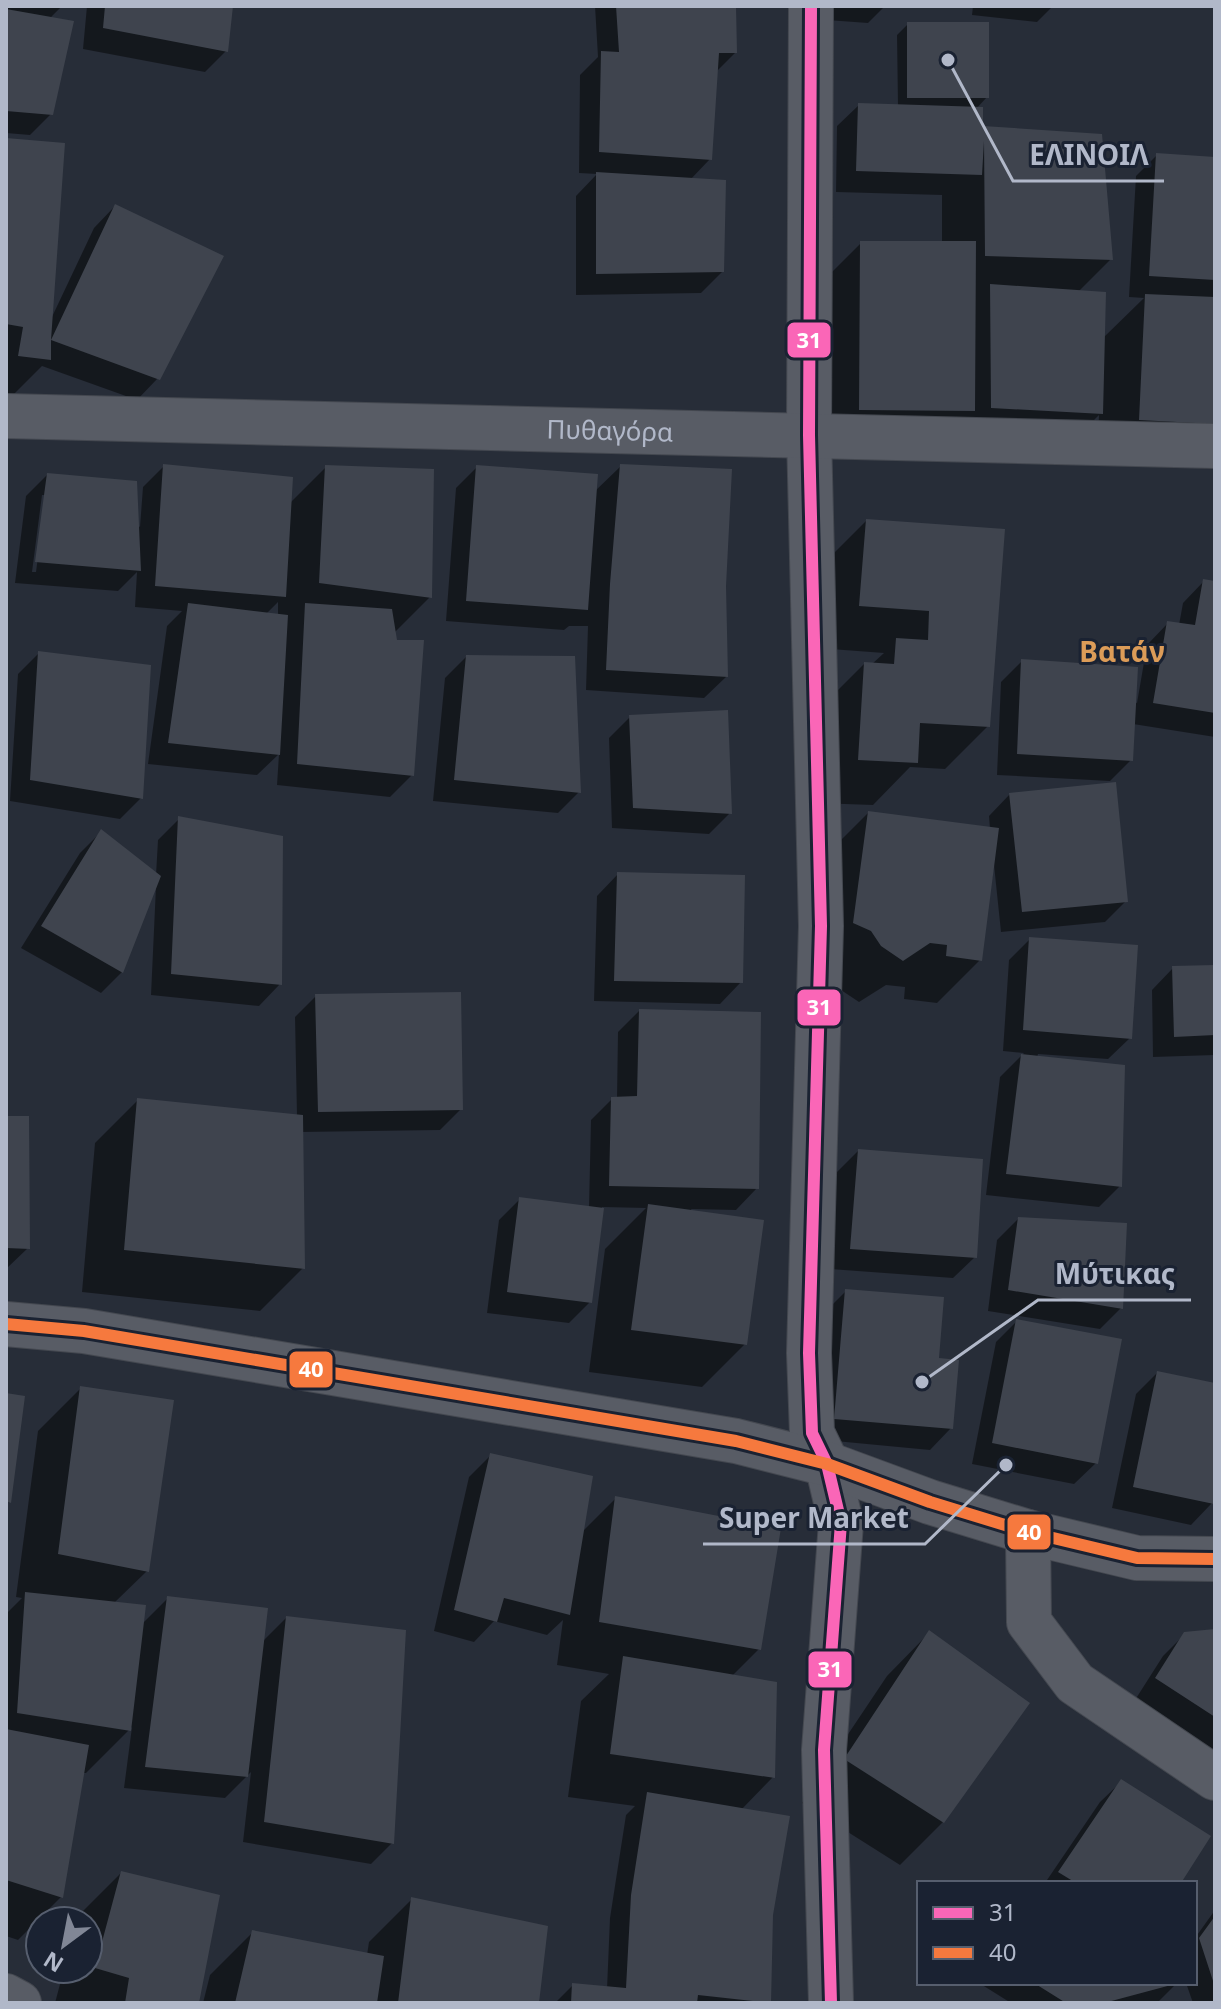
<svg xmlns="http://www.w3.org/2000/svg" width="1221" height="2009" viewBox="0 0 1221 2009" font-family="'Noto Sans',sans-serif">
  <style>
    .shadow { fill: #0007; fill-rule: evenodd }
    .building { fill: #3f444e }
    .lines { fill: none; stroke-linecap: round; stroke-linejoin: round }
    .minor-casing { stroke: #444850; stroke-width: 46 }
    .minor { stroke: #585c65; stroke-width: 44 }
    .bus-1-casing { stroke: #1a2232; stroke-width: 18 }
    .bus-2-casing { stroke: #1a2232; stroke-width: 18 }
    .bus-1 { stroke: #fa66b7; stroke-width: 12 }
    .bus-2 { stroke: #f6793e; stroke-width: 12 }
    .labels { text-anchor: middle; stroke-width: 6; stroke-linejoin: round; paint-order: stroke }
    .street-label { font-size: 26px; fill: #b1b8c9; stroke: #1a2232 }
    .neighbourhood-label { font-size: 28px; font-weight: bold; fill: #dc9c58; stroke: #1a2232 }
    .leader { fill: none; stroke: #b1b8c9; stroke-width: 3 }
    .callout-dot { fill: #b1b8c9; stroke: #1a2232; stroke-width: 3 }
    .callout-label { font-size: 28px; text-anchor: middle; font-weight: bold; fill: #b1b8c9; stroke: #1a2232; stroke-width: 6; stroke-linejoin: round; paint-order: stroke }
    .line-badge { stroke: #1a2232; stroke-width: 3 }
    .badge-label { font-size: 22px; text-anchor: middle; font-weight: bold; fill: #fff }
  </style>
  <rect width="100%" height="100%" fill="#272d38"/>
  <path class="shadow" d="M6,6H62L49,19L51,114L30,135L6,133Z
    M87,6H231L226,51L205,72L83,49Z
    M595,6H734L735,53L716,72L710,159L690,180L722,272L701,293L576,295V196L597,174L579,173L580,75L598,57Z
    M800,6H885L868,23L799,18Z
    M973,6H1053L1037,22L972,15Z
    M908,24L987,97L976,109L981,131L1111,259L1078,292L1103,338L1144,298L1129,297L1136,176L1157,155L1215,159V469L1097,462L1099,415L1058,456L817,452L818,286L861,243H942V195L836,192L837,126L859,105L898,106L897,35Z
    M6,140L51,319L94,228L115,206L158,378L137,400L42,366L6,402Z
    M164,466L289,504L326,467L430,597L394,633L412,775L390,797L277,785L279,754L257,775L148,764L167,626L182,611L135,607L137,572L118,591L15,583L26,496L47,475L140,527L143,487ZM42,495H46L36,572H32ZM278,602V616L266,614Z
    M621,466L724,586L726,677L704,698L586,690L588,626H569L564,630L446,621L456,488L477,467L594,492Z
    M866,521L1002,531L988,726L945,769L910,767L873,805L816,803L821,707L864,664H872L884,653L817,648L823,564Z
    M1204,581L1215,583V737L1133,724L1131,760L1110,781L997,775L1001,682L1022,661L1137,703L1147,645L1168,623L1179,625L1183,603Z
    M39,653L141,798L120,819L10,801L18,674Z
    M466,657L579,792L558,813L433,801L445,678Z
    M630,717L730,813L709,834L612,828L609,738Z
    M1010,794L1126,901L1105,922L1001,932L994,865L980,960L937,1003L904,999L905,987L886,985L859,1002L838,988L825,856L868,813L990,829L989,816Z
    M179,819L280,984L259,1006L151,995L156,886L122,972L101,993L21,948L80,853L101,832L156,875L158,840Z
    M618,874L741,982L720,1004L594,1001L597,896Z
    M1030,939L1130,1038L1108,1059L1038,1054L1037,1058L1120,1186L1099,1207L986,1195L1000,1077L1024,1053L1003,1051L1009,960Z
    M1215,967V1055L1153,1057L1152,990L1173,968Z
    M316,996L461,1109L440,1130L301,1132L303,1268L260,1311L82,1292L95,1143L138,1100L297,1116L295,1017Z
    M639,1011L757,1188L736,1210L691,1209L745,1344L702,1387L589,1372L605,1249L646,1208L602,1207L590,1302L569,1323L487,1313L499,1220L520,1199L589,1208L591,1120L612,1099L617,1098L618,1032Z
    M6,1118L28,1248L6,1269Z
    M858,1151L975,1257L953,1278L830,1269L837,1172Z
    M1018,1219L1121,1308L1100,1329L988,1311L997,1240Z
    M846,1291L936,1360L951,1428L930,1450L814,1439L825,1312Z
    M1017,1321L1096,1463L1074,1484L972,1464L996,1342Z
    M1157,1373L1215,1385V1489L1212,1503L1191,1525L1112,1508L1136,1394Z
    M81,1388L147,1571L114,1603L142,1624L168,1598L262,1642L286,1618L392,1843L371,1864L243,1842L251,1772L225,1798L124,1788L132,1727L86,1773H82L61,1897L18,1940L6,1936V1614L22,1598L16,1597L38,1431Z
    M490,1456L582,1532L616,1498L759,1649L732,1676L773,1777L741,1810L771,1915L768,2003H555L573,1985L607,1989L610,1918L626,1815L635,1806L568,1797L581,1701L609,1674L557,1665L563,1620L547,1635L494,1621L474,1642L434,1631L469,1477Z
    M1215,1631V1751L1135,1700L1163,1656L1185,1634Z
    M929,1633L943,1822L900,1865L802,1803L887,1676Z
    M1122,1781L1179,1883H1045L1100,1802Z
    M121,1873L197,2003H55L64,1969H88V1921H77L78,1916Z
    M412,1899L537,2003H203L210,1975L253,1932L367,1955L369,1942Z
    M1215,1910V2003H1193L1186,1983H1195V1938Z
    M979,1983H1177L1157,2003H1011Z"/>
  <path class="building" d="M105,6H233L228,52L103,28Z
    M616,6H736L737,53H719L712,160L599,152L601,51L619,52Z
    M6,9L74,21L53,115L6,111Z
    M907,22H989V98H907Z
    M858,103L983,107V126L1102,134L1113,260L985,256L984,141L982,175L856,171Z
    M6,138L65,143L51,340L115,204L224,256L160,380L51,340V360L18,356L23,327L6,324Z
    M1156,153L1215,157V280L1149,276Z
    M596,172L726,180L724,272L596,274Z
    M860,241H976L975,411L859,410Z
    M990,284L1106,292L1103,414L991,408Z
    M1145,294L1215,297V424L1139,420Z
    M163,464L293,477L286,597L155,586Z
    M620,464L732,469L726,586L728,677L606,670L610,584Z
    M325,465L434,469L432,598L319,583Z
    M476,465L598,474L588,610L466,601Z
    M47,473L137,481L141,571L35,562Z
    M866,519L1005,529L990,727L920,723L918,763L858,760L864,662L894,664L896,638L928,640L929,611L859,606Z
    M1203,579L1215,581V713L1153,703L1167,621L1195,625Z
    M188,603L288,615L280,755L168,743Z
    M305,603L392,609L397,640H424L414,776L297,764Z
    M38,651L151,665L143,799L30,780Z
    M466,655L575,656L581,793L454,780Z
    M1021,659L1138,667L1133,761L1017,754Z
    M728,710L732,814L633,808L629,715Z
    M1116,782L1128,902L1022,912L1009,793Z
    M868,811L999,828L982,961L946,956L947,945L930,943L903,961L881,946L871,931L853,923Z
    M178,816L283,836L282,985L171,974Z
    M101,829L161,876L123,973L41,926Z
    M617,872L745,875L743,983L614,981Z
    M1029,937L1138,945L1132,1039L1023,1030Z
    M1215,965V1035L1174,1037L1172,966Z
    M461,992L463,1110L318,1112L315,994Z
    M639,1009L761,1012L759,1189L609,1186L611,1097L637,1096Z
    M1021,1054L1125,1065L1122,1187L1006,1174Z
    M137,1098L303,1115L305,1269L124,1250Z
    M6,1116H29L30,1249L6,1248Z
    M858,1149L983,1159L977,1258L850,1249Z
    M519,1197L604,1208L592,1303L507,1292Z
    M648,1204L764,1220L747,1345L631,1330Z
    M1018,1217L1127,1223L1123,1309L1008,1290Z
    M845,1289L944,1297L939,1358L959,1360L953,1429L834,1419Z
    M1016,1319L1122,1339L1098,1464L992,1443Z
    M1157,1371L1215,1383L1214,1504L1133,1487Z
    M80,1386L174,1400L149,1572L58,1554Z
    M6,1393L25,1396L11,1503L6,1501Z
    M490,1453L593,1476L570,1615L504,1598L497,1622L454,1610Z
    M615,1496L781,1528L761,1650L599,1622Z
    M25,1592L146,1605L131,1731L17,1713Z
    M167,1596L268,1608L248,1777L145,1767Z
    M286,1616L406,1630L394,1844L264,1822Z
    M1215,1629V1717L1155,1678L1184,1632Z
    M929,1630L1030,1703L944,1823L844,1759Z
    M623,1656L777,1682L775,1778L610,1754Z
    M6,1729L89,1745L63,1898L6,1880Z
    M1121,1779L1211,1836L1181,1883H1076L1058,1872Z
    M647,1792L790,1816L773,1915L771,2003L698,1995L697,2003H571L572,1983L626,1988L631,1895Z
    M121,1871L220,1895L199,2003H125L129,1978L95,1968Z
    M411,1897L548,1926L539,2003H398Z
    M1215,1916V1984H1214L1199,1938Z
    M252,1930L384,1956L377,2003H235Z
    M1034,1983H1175V1984L1104,2003H1066Z"/>
  <g class="lines">
    <defs>
      <g id="minor">
        <path d="M811,6L809,435L821,926L809,1353L812,1433L827,1464L841,1523L824,1750L831,2003"/>
        <path id="s1" d="M6,416L1215,446"/>
        <path d="M6,1324L84,1331L736,1441L827,1464L930,1502L1028,1532L1137,1558L1215,1559"/>
        <path d="M1028,1532L1029,1622L1075,1683L1215,1778"/>
        <path d="M6,1996L19,2003"/>
      </g>
    </defs>
    <use href="#minor" class="minor-casing"/>
    <use href="#minor" class="minor"/>
    <defs>
      <path id="bus-1" d="M811,6L809,435L821,926L809,1353L812,1433L827,1464L841,1523L824,1750L831,2003"/>
      <path id="bus-2" d="M6,1324L84,1331L736,1441L827,1464L930,1502L1028,1532L1137,1558L1215,1559"/>
    </defs>
    <use href="#bus-1" class="bus-1-casing"/>
    <use href="#bus-2" class="bus-2-casing"/>
    <use href="#bus-1" class="bus-1"/>
    <use href="#bus-2" class="bus-2"/>
  </g>
  <g class="labels">
    <g class="street-label">
      <text dy="9" stroke="none"><textPath href="#s1" startOffset="604">Πυθαγόρα</textPath></text>
    </g>
    <g class="neighbourhood-label">
      <text x="1122" y="662">Βατάν</text>
    </g>
  </g>
  <path class="leader" d="M948 60L1013 181H1164M922 1382L1038 1300H1191M1006 1465L925 1544H703"/>
  <g class="callout-dot">
    <circle cx="948" cy="60" r="8"/>
    <circle cx="922" cy="1382" r="8"/>
    <circle cx="1006" cy="1465" r="8"/>
  </g>
  <g class="callout-label">
    <text x="1089" y="165">ΕΛΙΝΟΙΛ</text>
    <text x="1115" y="1284">Μύτικας</text>
    <text x="814" y="1528">Super Market</text>
  </g>
  <g class="line-badge">
    <rect x="786" y="321" width="46" height="38" rx="8" fill="#fa66b7"/>
    <rect x="796" y="988" width="46" height="39" rx="8" fill="#fa66b7"/>
    <rect x="288" y="1350" width="46" height="39" rx="8" fill="#f6793e"/>
    <rect x="1006" y="1513" width="46" height="38" rx="8" fill="#f6793e"/>
    <rect x="807" y="1650" width="46" height="39" rx="8" fill="#fa66b7"/>
  </g>
  <g class="badge-label">
    <text x="809" y="348">31</text>
    <text x="819" y="1015">31</text>
    <text x="311" y="1377">40</text>
    <text x="1029" y="1540">40</text>
    <text x="830" y="1677">31</text>
  </g>
  <rect width="1221" height="2009" fill="none" stroke="#b1b8c9" stroke-width="16"/>
  <rect x="917" y="1881" width="280" height="104" fill="#1a2232" stroke="#565e6e" stroke-width="2"/>
  <rect x="933" y="1907" width="40" height="12" fill="#fa66b7" stroke="#565e6e" stroke-width="2"/>
  <text x="989" y="1921" font-size="24" fill="#b1b8c9">31</text>
  <rect x="933" y="1947" width="40" height="12" fill="#f6793e" stroke="#565e6e" stroke-width="2"/>
  <text x="989" y="1961" font-size="24" fill="#b1b8c9">40</text>
  <g transform="translate(64 1945) rotate(212)"><circle r="38" fill="#1a2232" stroke="#565e6e" stroke-width="2"/>
  <path d="M0-6L14 30L0 20L-14 30Z" fill="#818796"/>
  <text y="-12" font-size="22" font-weight="bold" text-anchor="middle" fill="#b1b8c9">N</text>
  </g>
</svg>
